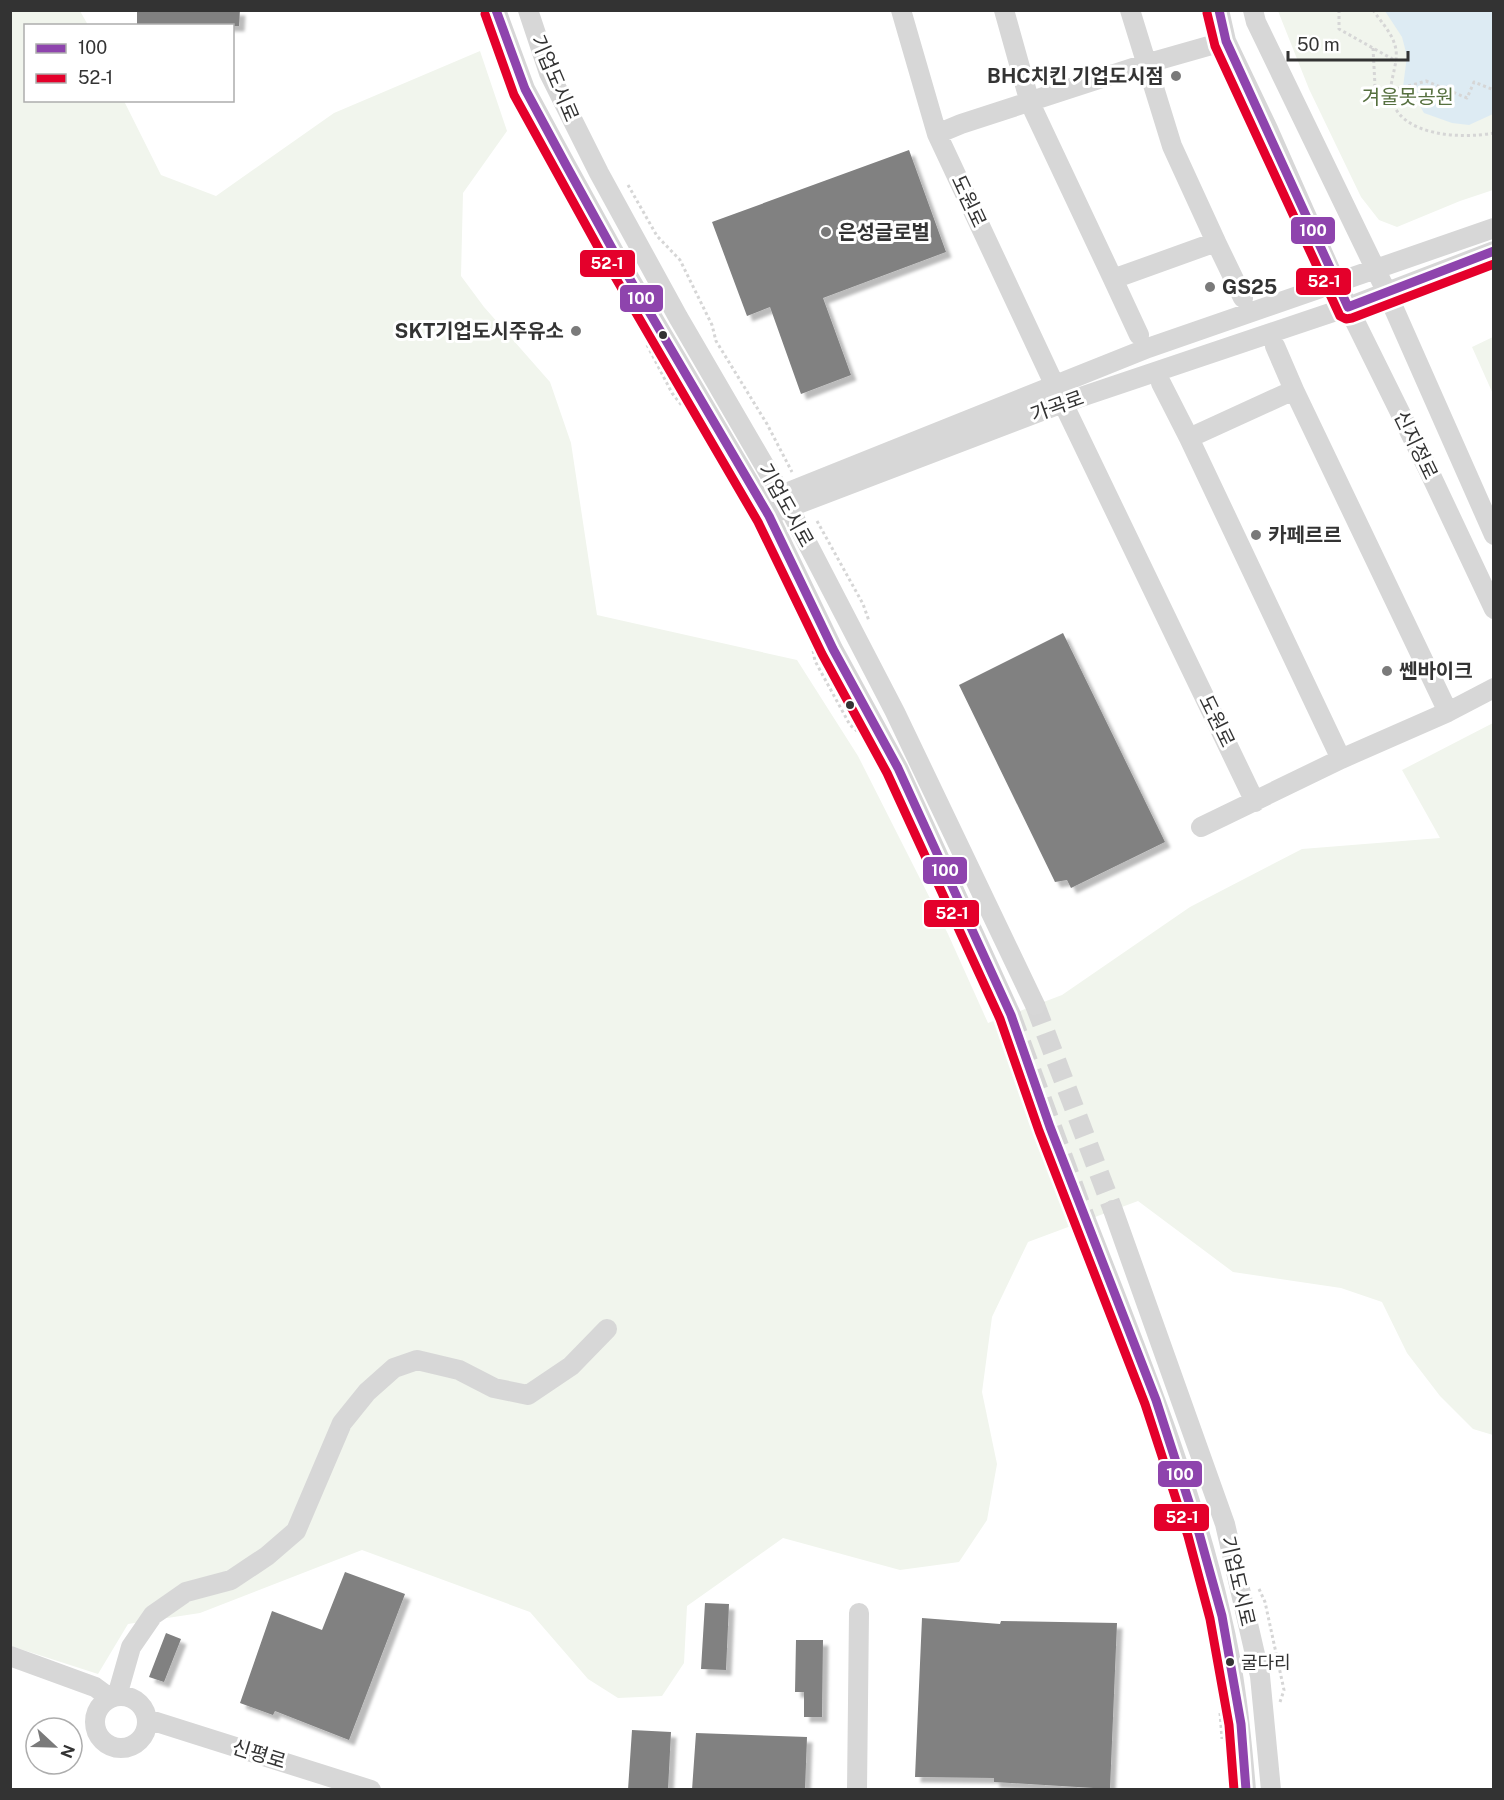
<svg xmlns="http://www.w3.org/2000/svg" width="1504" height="1800" viewBox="0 0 1504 1800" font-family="'Public Sans','Noto Sans KR',sans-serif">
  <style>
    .green { fill: #f1f5ed }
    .water { fill: #ddebf3 }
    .building { fill: #818181; filter: url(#shadow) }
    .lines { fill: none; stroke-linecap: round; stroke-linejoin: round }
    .minor-tunnel { stroke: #d6d6d6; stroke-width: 20; stroke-dasharray: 20 10; stroke-linecap: butt }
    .path { stroke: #d6d6d6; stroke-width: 3; stroke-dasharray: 3 3; stroke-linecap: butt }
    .minor { stroke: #d7d7d7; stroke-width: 20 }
    .bus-1-casing { stroke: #fff; stroke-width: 14 }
    .bus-2-casing { stroke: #fff; stroke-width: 14 }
    .bus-1 { stroke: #8e44ad; stroke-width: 9 }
    .bus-2 { stroke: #e4002b; stroke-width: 9 }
    .poi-dot { fill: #7a7a7a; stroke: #fff; stroke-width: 2 }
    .bus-dot { fill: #333; stroke: #fff; stroke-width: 2 }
    .labels { text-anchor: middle; stroke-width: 6; stroke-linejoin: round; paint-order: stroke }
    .bus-label { font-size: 18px; fill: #333; stroke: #fff; text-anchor: start }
    .poi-label { font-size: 20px; font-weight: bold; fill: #333; stroke: #fff; text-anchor: start }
    .street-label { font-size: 20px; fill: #333; stroke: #fff }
    .park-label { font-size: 20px; fill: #56703f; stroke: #fff }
    .line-badge { stroke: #fff; stroke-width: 2 }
    .badge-label { font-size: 16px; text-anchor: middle; font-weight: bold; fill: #fff }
  </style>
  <defs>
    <filter id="shadow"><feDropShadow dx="5.5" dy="5.5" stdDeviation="1.5" flood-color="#0004"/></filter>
  </defs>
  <rect width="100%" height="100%" fill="#fff"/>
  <path class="green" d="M11,11H80L88,25L26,26V100L124,101L161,175L216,196L334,113L480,51L507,131L463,193L461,276L484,307L550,382L571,443L597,615L797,660L858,756L948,934L988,1023L1062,995L1190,907L1302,849L1440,838L1402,770L1493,723V1435L1473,1429L1440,1396L1407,1353L1382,1302L1341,1288L1233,1272L1138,1201L1028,1242L992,1317L982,1392L997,1464L987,1520L959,1562L900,1570L783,1538L687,1606L684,1663L662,1696L618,1698L588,1679L530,1612L362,1550L200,1613L128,1624L98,1674L11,1646Z
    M1278,11H1493V190L1460,201L1397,227L1379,220L1361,197L1309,89Z
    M1493,337V336V394L1472,347Z"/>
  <path class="water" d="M1385,11H1493V114L1469,125L1452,123L1424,113L1413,94L1403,87L1407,56L1402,37Z"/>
  <path class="building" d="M137,10H240L239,26H137Z
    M909,150L946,252L823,298L851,375L801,394L770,307L747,316L712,222Z
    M1063,633L1165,842L1071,888L1067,880L1055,882L959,685Z
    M345,1572L405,1594L349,1740L275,1711L273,1715L240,1703L272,1611L322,1630Z
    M705,1603L729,1604L726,1670L701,1669Z
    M922,1618L1000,1624L1001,1621L1117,1623L1110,1789L994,1782V1778L915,1777Z
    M166,1633L181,1639L164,1682L149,1677Z
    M796,1640H823L822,1717H804V1692H795Z
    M632,1730L671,1732L668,1790H628Z
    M696,1733L807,1737L805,1790H692Z"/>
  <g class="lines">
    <path class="minor-tunnel" d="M1035,1005L1113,1210
      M1011,1015L1086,1220"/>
    <path class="path" d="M1339,10V29L1396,61
      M1373,10C1381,22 1394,35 1396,50C1398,65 1389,81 1391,96C1398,137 1462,139 1494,133
      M1373,48L1375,86L1380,95L1395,106
      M1391,91L1426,81L1467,98L1474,82L1494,90
      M628,185L657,236L680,260L712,325L716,341L767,424L792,472
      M647,345L672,393L683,407
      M817,521L863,604L869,621
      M812,645L815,661L850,725L857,731
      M1259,1589L1265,1602L1284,1690L1280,1702
      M1220,1713L1222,1739"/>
    <path class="minor" d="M496,10L525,89L566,165L614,252L769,516L833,649L898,768L1011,1015
      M528,10L549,73L599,173L678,317L788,506L895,712L1035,1005
      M901,10L937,134L1063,403L1255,802
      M1004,10L1030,103L1113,279L1216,242L1172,146L1130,10
      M1219,10L1226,41L1268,129L1336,283L1428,469L1494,609
      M1253,10L1256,22L1387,293L1494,535
      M937,134L961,124L1145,64L1226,41
      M1216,242L1243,298
      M1113,279L1139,335
      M1275,346L1294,390
      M1161,383L1189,438
      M771,499L1148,348L1494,228
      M777,512L1063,403L1348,307L1494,251
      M1341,759L1189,438L1294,390L1448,712
      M1201,827L1341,759L1448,712L1494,688
      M1113,1210L1225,1524L1260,1676L1271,1790
      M1086,1220C1136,1349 1190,1479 1221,1615C1235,1672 1241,1731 1246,1790
      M10,1656L95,1687L110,1698
      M95 1722a26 26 0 1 1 52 0a26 26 0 1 1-52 0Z
      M117,1696L131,1647L153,1615L186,1592L231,1580L267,1556L296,1531L342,1423L367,1392L394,1368L417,1360L459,1370L494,1388L528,1395L571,1366L607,1329
      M147,1719L371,1790
      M857,1790L859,1613"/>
    <defs>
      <path id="bus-1" d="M496,10L525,89L566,165L614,252L769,516L833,649L898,768L1011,1015L1050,1127L1156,1400L1199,1533L1222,1616L1241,1724L1246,1790
        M1219,10L1226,41L1348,307L1494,251"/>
      <path id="bus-2" d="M1207,13L1215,46L1340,316L1346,319L1352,318L1494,264
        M485,14L514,95L604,258L758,522L822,654L887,773L1000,1019L1039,1131L1145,1404L1188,1536L1210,1619L1229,1725L1234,1790"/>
    </defs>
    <use href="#bus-1" class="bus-1-casing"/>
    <use href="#bus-2" class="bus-2-casing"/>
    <use href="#bus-1" class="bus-1"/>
    <use href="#bus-2" class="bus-2"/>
  </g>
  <g class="poi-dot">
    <circle cx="1176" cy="76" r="6"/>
    <circle cx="826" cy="232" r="6"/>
    <circle cx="1210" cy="287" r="6"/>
    <circle cx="576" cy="331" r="6"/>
    <circle cx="1256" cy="535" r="6"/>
    <circle cx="1387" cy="671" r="6"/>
  </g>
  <g class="bus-dot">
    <circle cx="663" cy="335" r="5"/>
    <circle cx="850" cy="705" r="5"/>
    <circle cx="1230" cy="1662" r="5"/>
  </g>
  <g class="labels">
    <g class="bus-label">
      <text x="1241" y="1669">굴다리</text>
    </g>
    <g class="poi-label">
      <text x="1164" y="83" text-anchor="end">BHC치킨 기업도시점</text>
      <text x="838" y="239">은성글로벌</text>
      <text x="1222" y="294">GS25</text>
      <text x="564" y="338" text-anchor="end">SKT기업도시주유소</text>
      <text x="1268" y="542">카페르르</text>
      <text x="1399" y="678">쎈바이크</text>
    </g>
    <g class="street-label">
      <text transform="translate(555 78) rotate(67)" y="7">기업도시로</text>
      <text transform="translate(969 201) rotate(65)" y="7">도원로</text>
      <text transform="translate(1057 406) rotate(-20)" y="7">가곡로</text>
      <text transform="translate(1416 445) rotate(64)" y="7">신지정로</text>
      <text transform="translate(786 505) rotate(61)" y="7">기업도시로</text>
      <text transform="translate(1217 721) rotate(64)" y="7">도원로</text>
      <text transform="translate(1238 1581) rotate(77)" y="7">기업도시로</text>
      <text transform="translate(259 1754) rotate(17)" y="7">신평로</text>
    </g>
    <g class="park-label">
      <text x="1408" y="104">겨울못공원</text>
    </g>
  </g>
  <g class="line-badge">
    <rect x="1290" y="216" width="46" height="29" rx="6" fill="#8e44ad"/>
    <rect x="579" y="249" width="57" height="29" rx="6" fill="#e4002b"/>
    <rect x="1295" y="267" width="57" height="29" rx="6" fill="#e4002b"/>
    <rect x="619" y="284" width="45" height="29" rx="6" fill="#8e44ad"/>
    <rect x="922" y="856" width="46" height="29" rx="6" fill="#8e44ad"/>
    <rect x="923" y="899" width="57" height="29" rx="6" fill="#e4002b"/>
    <rect x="1157" y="1460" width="46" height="28" rx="6" fill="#8e44ad"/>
    <rect x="1153" y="1503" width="57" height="29" rx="6" fill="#e4002b"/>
  </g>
  <g class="badge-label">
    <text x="1313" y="236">100</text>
    <text x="607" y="269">52-1</text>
    <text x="1324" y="287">52-1</text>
    <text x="641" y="304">100</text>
    <text x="945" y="876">100</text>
    <text x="952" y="919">52-1</text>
    <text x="1180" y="1480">100</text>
    <text x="1182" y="1523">52-1</text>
  </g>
  <rect width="1504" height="1800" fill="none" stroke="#333333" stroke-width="24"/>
  <rect x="24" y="24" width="210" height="78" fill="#ffffff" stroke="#adadad" stroke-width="1.5"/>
  <rect x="36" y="44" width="30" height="9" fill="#8e44ad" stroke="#adadad" stroke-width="1.5"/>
  <text x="78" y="54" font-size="18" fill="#333333">100</text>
  <rect x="36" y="74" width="30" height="9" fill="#e4002b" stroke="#adadad" stroke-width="1.5"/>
  <text x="78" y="84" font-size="18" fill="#333333">52-1</text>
  <g transform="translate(54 1746) rotate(112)"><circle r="28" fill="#ffffff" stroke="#adadad" stroke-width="1.5"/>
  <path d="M0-4.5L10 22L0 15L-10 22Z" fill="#7a7a7a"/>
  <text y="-9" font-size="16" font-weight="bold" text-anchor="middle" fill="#333333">N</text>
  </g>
  <path d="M1288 51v9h120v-9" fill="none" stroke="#333333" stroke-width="3"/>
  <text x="1297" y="51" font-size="18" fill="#333333" stroke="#ffffff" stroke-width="4.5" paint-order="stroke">50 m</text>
</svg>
